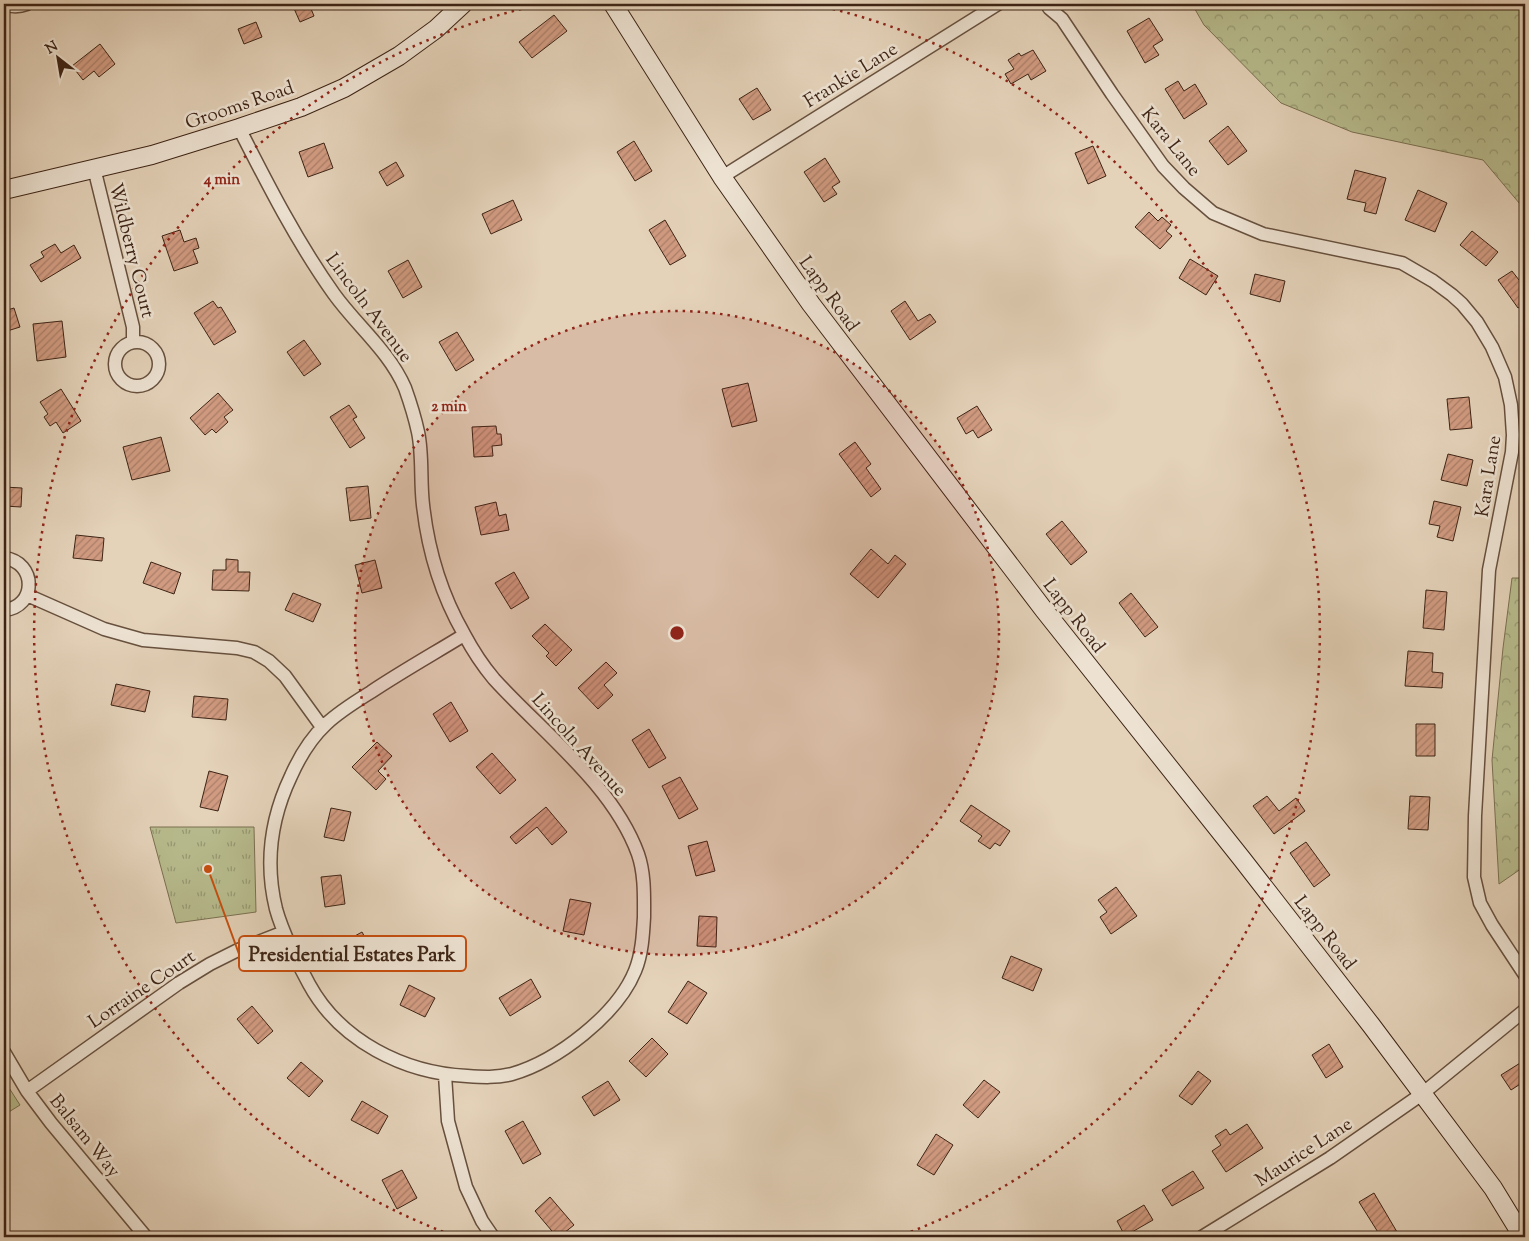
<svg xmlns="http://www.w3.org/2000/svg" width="1529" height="1241" viewBox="0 0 1529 1241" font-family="'Sorts Mill Goudy',serif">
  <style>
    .grass { fill: url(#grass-tufts); stroke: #7a7051 }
    .forest { fill: url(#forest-crowns); stroke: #7a7051 }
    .building { fill: url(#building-hatch); stroke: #3d2415 }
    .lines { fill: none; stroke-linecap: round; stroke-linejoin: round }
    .street-casing { stroke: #67503e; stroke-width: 15 }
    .secondary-casing { stroke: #3d2415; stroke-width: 20 }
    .street { stroke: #ede2d2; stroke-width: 12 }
    .secondary { stroke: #ede2d2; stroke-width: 18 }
    .ring { fill: none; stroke: #8f2418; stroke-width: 2.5; stroke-dasharray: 2.5 5 }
    .labels { text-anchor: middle; stroke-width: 5; stroke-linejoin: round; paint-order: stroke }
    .street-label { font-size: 19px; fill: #3d2415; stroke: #ede2d2 }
    .centre { fill: #8f2418; stroke: #ede2d2; stroke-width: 2.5 }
    .ring-label { font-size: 15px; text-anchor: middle; font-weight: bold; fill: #8f2418; stroke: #ede2d2; stroke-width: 5; stroke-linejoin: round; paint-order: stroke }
    .leader { fill: none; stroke: #c64e0e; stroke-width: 2 }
    .callout-dot { fill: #c64e0e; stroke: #ede2d2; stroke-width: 2 }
    .callout { fill: #ede2d2; stroke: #c64e0e; stroke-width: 2 }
    .callout-label { font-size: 20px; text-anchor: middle; font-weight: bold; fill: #3d2415 }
  </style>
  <defs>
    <pattern id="grass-tufts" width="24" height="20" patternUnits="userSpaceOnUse" patternTransform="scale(1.25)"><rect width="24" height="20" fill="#b7bb8d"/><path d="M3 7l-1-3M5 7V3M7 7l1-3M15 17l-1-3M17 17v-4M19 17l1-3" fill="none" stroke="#969872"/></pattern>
    <pattern id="forest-crowns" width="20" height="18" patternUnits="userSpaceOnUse" patternTransform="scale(1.25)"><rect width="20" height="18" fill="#b7bb8d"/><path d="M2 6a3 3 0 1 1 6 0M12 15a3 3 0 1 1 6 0" fill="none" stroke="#969872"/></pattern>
    <pattern id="building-hatch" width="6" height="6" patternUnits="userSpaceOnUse" patternTransform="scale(1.25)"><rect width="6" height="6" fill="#d19b81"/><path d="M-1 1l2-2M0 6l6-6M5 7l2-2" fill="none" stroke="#ab7e68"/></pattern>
  </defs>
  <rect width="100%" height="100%" fill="#e4d2b9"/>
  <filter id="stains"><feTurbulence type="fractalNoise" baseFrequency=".004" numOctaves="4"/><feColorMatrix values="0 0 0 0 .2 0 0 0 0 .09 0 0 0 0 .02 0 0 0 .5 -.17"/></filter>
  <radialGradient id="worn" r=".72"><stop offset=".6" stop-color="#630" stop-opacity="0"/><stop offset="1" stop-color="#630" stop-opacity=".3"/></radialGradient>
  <path class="grass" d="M150,827H254L256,912L176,923Z
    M4,1080L20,1105L4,1115Z"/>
  <path class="forest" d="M1192,4H1525V210L1483,160L1352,132L1281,103L1204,25Z
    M1512,578H1525V866L1499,884L1492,760L1503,648Z"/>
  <path class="building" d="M292,4H309L314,16L300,22Z
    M554,15L567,31L532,58L519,42Z
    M1149,18L1163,40L1153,46L1159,55L1145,63L1127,31Z
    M256,22L262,37L244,44L238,29Z
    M100,44L115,64L99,77L94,71L83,80L72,66Z
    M1033,50L1046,71L1031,80L1028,74L1011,84L1005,74L1014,69L1008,60L1019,53L1021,56Z
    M1178,81L1184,91L1195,84L1207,104L1184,119L1165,89Z
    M757,88L771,110L753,120L739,99Z
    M1228,126L1247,151L1228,165L1209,141Z
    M634,141L652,171L635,181L617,152Z
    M324,143L333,168L308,177L299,152Z
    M1093,146L1106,176L1088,184L1075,153Z
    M825,158L840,182L832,187L837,194L824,202L804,172Z
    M396,162L404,176L387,186L379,172Z
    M1355,170L1386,178L1376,214L1364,211L1366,203L1347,199Z
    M1418,190L1447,203L1435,232L1405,220Z
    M513,200L522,220L491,234L482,214Z
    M1149,212L1158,221L1162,217L1171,225L1166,231L1172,236L1160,249L1135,227Z
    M665,220L686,256L670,265L649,230Z
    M180,230L184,242L196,238L199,248L193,250L198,263L174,271L162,236Z
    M1472,231L1498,252L1486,266L1460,245Z
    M55,244L61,253L74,245L81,258L41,282L30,265L44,257L41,252Z
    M1190,259L1218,276L1206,295L1179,278Z
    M408,260L422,287L403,298L388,271Z
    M1512,271L1519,280L1525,276V304L1518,308L1498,280Z
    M1255,274L1285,281L1280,302L1250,294Z
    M213,301L218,308L221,307L236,332L214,345L194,313Z
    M905,301L918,321L930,314L936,322L910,340L891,311Z
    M14,308L20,327L4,332V311Z
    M62,321L66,357L37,361L33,324Z
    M457,332L474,360L456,371L439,342Z
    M304,340L321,364L304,376L287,352Z
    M748,383L757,421L732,427L722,389Z
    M61,389L81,421L63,433L56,422L50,426L44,417L48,414L40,402Z
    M218,393L233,410L224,417L228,422L216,433L212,429L205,435L190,418Z
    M1469,397L1472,428L1450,430L1447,399Z
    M349,405L357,417L353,419L365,438L350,448L330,417Z
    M977,406L992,430L978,438L973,430L966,434L957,418Z
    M496,426L497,434H501L502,445L492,446L493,456L474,457L472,427Z
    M161,437L170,471L132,480L123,447Z
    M855,442L871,464L866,468L881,489L871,497L839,454Z
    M1448,454L1473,460L1467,486L1441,480Z
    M368,486L371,518L350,521L346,488Z
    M4,487L22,488L21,507L4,506Z
    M1434,501L1461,507L1453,541L1437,537L1440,526L1429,524Z
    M496,502L499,516L506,514L509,530L481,535L475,507Z
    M1062,521L1087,552L1071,565L1046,534Z
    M76,535L104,538L102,561L73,558Z
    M871,549L888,564L895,555L906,564L878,598L850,574Z
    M226,559L238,560V572H250L249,591L212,590L213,570H226Z
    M375,560L382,588L362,593L355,565Z
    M151,562L181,573L174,594L143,583Z
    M514,572L529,598L511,609L495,583Z
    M1426,590L1447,592L1444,630L1423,628Z
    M293,593L321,604L313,622L285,610Z
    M1131,593L1158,627L1145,637L1119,603Z
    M545,624L572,650L556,666L546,656L549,653L532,636Z
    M1408,651L1433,653L1432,672L1443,673L1442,688L1405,686Z
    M606,662L617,673L604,685L613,695L598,709L578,688Z
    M116,684L150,691L145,712L111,705Z
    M194,696L228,699L226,720L192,717Z
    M451,702L468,731L450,742L433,714Z
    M1416,724H1435V756H1416Z
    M649,729L666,758L649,768L632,740Z
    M377,742L392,756L378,771L386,779L376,790L352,767Z
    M492,753L516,780L500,794L476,767Z
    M209,771L228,776L218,811L200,807Z
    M680,777L698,809L679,819L662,786Z
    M1267,796L1279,811L1296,798L1305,811L1274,834L1253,806Z
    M1410,796L1430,797L1428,830L1408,829Z
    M971,805L1010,831L1000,846L995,843L990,849L978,841L982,836L960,821Z
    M546,807L567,832L552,845L537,827L516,844L510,837Z
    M331,808L351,812L344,841L324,837Z
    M707,841L715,871L696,876L688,846Z
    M1306,842L1330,875L1314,887L1290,853Z
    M341,875L345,904L325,907L321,877Z
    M1116,887L1137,916L1111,934L1100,917L1107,912L1098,900Z
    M570,899L591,903L584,935L563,931Z
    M699,916L717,917L716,947L697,946Z
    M362,932L377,959L358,969L344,942Z
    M1011,956L1042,969L1033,991L1002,978Z
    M531,979L541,997L510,1016L499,998Z
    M688,981L707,993L687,1024L668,1012Z
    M409,985L435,998L425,1017L400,1005Z
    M252,1006L273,1031L258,1044L237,1019Z
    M652,1038L668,1054L646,1077L629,1061Z
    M1329,1044L1343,1067L1326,1078L1312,1055Z
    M1525,1060V1081L1511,1090L1501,1075Z
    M301,1062L323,1081L309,1097L287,1078Z
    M1198,1071L1211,1081L1192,1105L1179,1096Z
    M984,1080L1000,1092L978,1118L963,1105Z
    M608,1081L620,1100L594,1116L582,1097Z
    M362,1101L388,1116L378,1134L351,1120Z
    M523,1121L541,1154L523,1164L505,1131Z
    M1247,1124L1263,1148L1226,1172L1212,1151L1221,1145L1215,1136L1226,1129L1230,1135Z
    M936,1134L953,1145L934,1175L917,1165Z
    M402,1170L417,1198L397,1209L382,1180Z
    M1193,1171L1204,1188L1172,1206L1162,1190Z
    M1374,1193L1400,1237H1381L1359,1202Z
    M550,1197L574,1225L559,1237H557L535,1211Z
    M1144,1205L1153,1220L1125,1236L1117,1221Z"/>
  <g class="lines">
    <defs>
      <path id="street" d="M5,4C12,7 19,7 27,4
        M1049,8L1062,19L1112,94L1163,166L1184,188L1213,213L1263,234L1402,263L1433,281L1452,295L1462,304L1477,322L1492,347L1505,377L1511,405L1513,435L1512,452L1489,570L1475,816L1474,877L1480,903L1492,925L1525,975
        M239,128C268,185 297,242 334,294C357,326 389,351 405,388C410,402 415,418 418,432C423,455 420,481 423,505C428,550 441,594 464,634C472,649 483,666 494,679C542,732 613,785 638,854C645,874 644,897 644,917C643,935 642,954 635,971C617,1015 557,1061 512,1074C497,1078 482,1077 467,1076C404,1073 340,1041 309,984C298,964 282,931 276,909C265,864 271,818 291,776C299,758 311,738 326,724C340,711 355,702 371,692C401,672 433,654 464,635
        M94,168L133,327V342
        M722,177L998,4
        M115 364a22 22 0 1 1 44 0a22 22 0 1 1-44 0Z
        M4,558C37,562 37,607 4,610
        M27,595L104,629L143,640L237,648L254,652L269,661L285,676L322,727
        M4,1052L27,1091L51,1123L146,1237
        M445,1075L448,1121L466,1187L482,1221L493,1237
        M27,1091L179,983L210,964L238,950L284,932
        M1202,1237L1330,1158L1422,1094L1525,1010"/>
      <path id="secondary" d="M613,4L722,177L811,304L1044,610L1242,859L1371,1025L1493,1188L1523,1237
        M4,190L152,155L239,128L301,107L344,88L399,56L436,29L463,4"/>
    </defs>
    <use href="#street" class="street-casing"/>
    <use href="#secondary" class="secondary-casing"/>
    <use href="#street" class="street"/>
    <use href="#secondary" class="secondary"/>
  </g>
  <circle cx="677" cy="633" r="322" fill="#8f2418" fill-opacity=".12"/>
  <g class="ring">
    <circle cx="677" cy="633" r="322"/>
    <path d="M457 1237A643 643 0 0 1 543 4M811 4A643 643 0 0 1 897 1237"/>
  </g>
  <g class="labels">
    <g class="street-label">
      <text transform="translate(850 74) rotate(-32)" y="7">Frankie Lane</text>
      <text transform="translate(239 104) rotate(-19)" y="7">Grooms Road</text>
      <text transform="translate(1172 141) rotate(51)" y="7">Kara Lane</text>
      <text transform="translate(133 250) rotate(76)" y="7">Wildberry Court</text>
      <text transform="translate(830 293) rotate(54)" y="7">Lapp Road</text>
      <text transform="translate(370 307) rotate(53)" y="7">Lincoln Avenue</text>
      <text transform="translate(1487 476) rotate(-81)" y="7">Kara Lane</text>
      <text transform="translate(1075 615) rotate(52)" y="7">Lapp Road</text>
      <text transform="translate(580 744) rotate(48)" y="7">Lincoln Avenue</text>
      <text transform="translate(1326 932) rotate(52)" y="7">Lapp Road</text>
      <text transform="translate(141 988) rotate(-34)" y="7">Lorraine Court</text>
      <text transform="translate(86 1135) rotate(51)" y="7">Balsam Way</text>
      <text transform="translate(1303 1151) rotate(-33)" y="7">Maurice Lane</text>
    </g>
  </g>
  <circle cx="677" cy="633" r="8" class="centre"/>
  <g class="ring-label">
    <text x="222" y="184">4 min</text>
    <text x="449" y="411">2 min</text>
  </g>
  <path class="leader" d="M208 869L239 954"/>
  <circle class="callout-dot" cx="208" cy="869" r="5"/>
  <rect class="callout" x="239" y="936" width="227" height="35" rx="5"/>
  <g class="callout-label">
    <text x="352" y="961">Presidential Estates Park</text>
  </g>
  <rect width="1529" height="1241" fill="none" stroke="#e4d2b9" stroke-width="20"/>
  <rect x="5" y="5" width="1519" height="1231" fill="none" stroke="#3d2415" stroke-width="2.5"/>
  <rect x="10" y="10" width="1509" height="1221" fill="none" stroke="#3d2415"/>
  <g transform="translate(58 58) rotate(329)" stroke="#ede2d2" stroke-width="4" paint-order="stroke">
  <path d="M0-4L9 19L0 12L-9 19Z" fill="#3d2415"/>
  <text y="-8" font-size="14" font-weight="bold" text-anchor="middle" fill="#3d2415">N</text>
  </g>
  <rect width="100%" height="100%" filter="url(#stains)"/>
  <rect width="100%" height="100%" fill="url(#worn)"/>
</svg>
